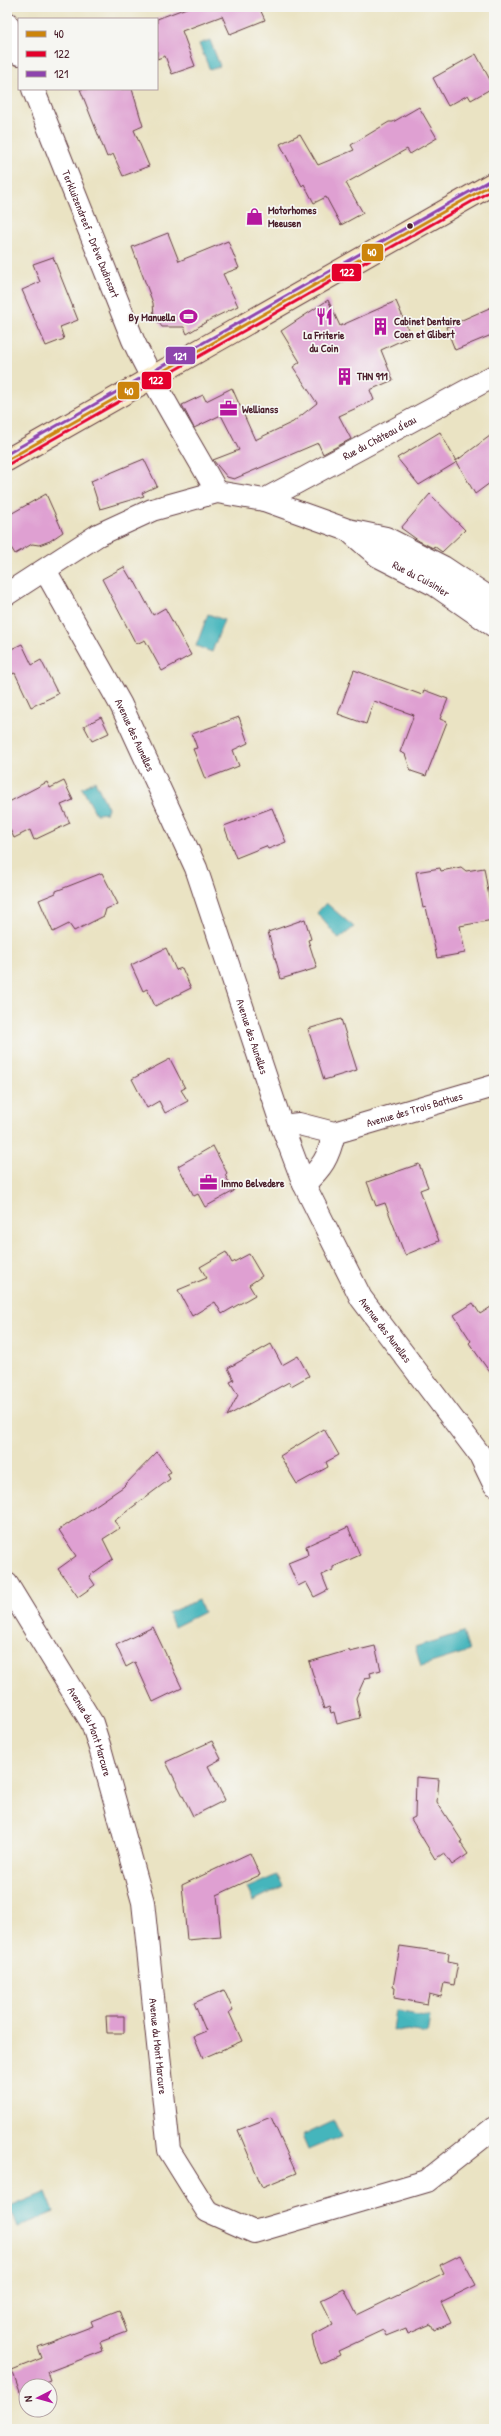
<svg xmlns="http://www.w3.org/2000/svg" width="501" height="2436" viewBox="0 0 501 2436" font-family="'Patrick Hand',sans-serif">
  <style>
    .water { fill: #45b5bc; stroke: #486a74 }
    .building { fill: #dfa0d2 }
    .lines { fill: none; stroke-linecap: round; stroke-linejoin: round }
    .minor-casing { stroke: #623c42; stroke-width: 24 }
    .secondary-casing { stroke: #623c42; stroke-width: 24 }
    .minor { stroke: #fff; stroke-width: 22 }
    .secondary { stroke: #f7e8c3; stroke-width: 22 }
    .bus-1-casing { stroke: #f6f6f2; stroke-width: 6 }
    .bus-2-casing { stroke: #f6f6f2; stroke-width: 6 }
    .bus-3-casing { stroke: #f6f6f2; stroke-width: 6 }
    .bus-1 { stroke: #cc840b; stroke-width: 3 }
    .bus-2 { stroke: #e4002b; stroke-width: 3 }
    .bus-3 { stroke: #8e44ad; stroke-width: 3 }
    .bus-dot { fill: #4a1f2b; stroke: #f6f6f2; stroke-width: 1.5 }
    .labels { text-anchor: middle; stroke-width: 3.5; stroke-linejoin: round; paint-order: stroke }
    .poi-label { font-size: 11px; font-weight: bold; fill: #4a1f2b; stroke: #f6f6f2; text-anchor: start }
    .street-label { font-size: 11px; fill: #4a1f2b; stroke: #f6f6f2 }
    .line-badge { stroke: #f6f6f2; stroke-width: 1.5 }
    .badge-label { font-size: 11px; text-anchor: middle; font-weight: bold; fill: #fff }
  </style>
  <rect width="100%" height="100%" fill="#f6f6f2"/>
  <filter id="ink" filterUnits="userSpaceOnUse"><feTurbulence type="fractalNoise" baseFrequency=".025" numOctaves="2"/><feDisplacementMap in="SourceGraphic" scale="8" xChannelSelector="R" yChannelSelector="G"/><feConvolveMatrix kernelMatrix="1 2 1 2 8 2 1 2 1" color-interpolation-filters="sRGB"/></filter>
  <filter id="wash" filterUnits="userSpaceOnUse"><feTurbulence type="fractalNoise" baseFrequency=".012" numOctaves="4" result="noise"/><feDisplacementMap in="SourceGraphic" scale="16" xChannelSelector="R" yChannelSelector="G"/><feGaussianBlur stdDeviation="0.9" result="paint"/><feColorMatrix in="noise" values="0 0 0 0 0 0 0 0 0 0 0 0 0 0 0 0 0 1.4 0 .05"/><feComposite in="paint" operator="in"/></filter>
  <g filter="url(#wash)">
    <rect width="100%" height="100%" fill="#eae3c3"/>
    <path class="water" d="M210,40L220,66L210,70L199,44Z
      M208,614L224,620L212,652L196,646Z
      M95,781L108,808L106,813L96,814L82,788Z
      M326,903L354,927L339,939L317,913Z
      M198,1600L204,1612L174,1627L168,1613Z
      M463,1632L469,1651L421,1666L415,1647Z
      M277,1875L283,1886L253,1901L247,1888Z
      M396,2011L430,2017L427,2034L393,2029Z
      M334,2121L341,2136L308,2150L302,2136Z
      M46,2192L54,2212L18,2227L10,2207Z"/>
    <g id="blocks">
      <path class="building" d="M189,7H259L265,20L230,34L222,16L182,31L195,66L172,74L165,56L157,59V19Z
        M476,54L494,87L471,100L468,95L448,106L433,78Z
        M80,89H132L143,126L134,130L149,166L123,176L113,154L107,157Z
        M419,107L437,138L410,154L407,149L346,183L363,213L341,225L326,197L314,203L304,184L302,186L280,144L300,134L318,165L354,150L351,145L389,122H393Z
        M168,233L179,261L228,241L239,268L223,274L238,306L211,319L187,334L184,327H162L154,316L153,303L132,247Z
        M53,257L78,320L60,327L64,339L46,346L22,290L40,282L33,264Z
        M328,300L340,326L396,301L411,336L381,350L393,380L370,390L374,400L339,416L351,439L323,454L318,443L234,479L227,477L213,460L239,450L221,415L194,428L182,405L203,395L206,401L232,388L255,440L293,422L317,403L293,367L300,362L281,331Z
        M494,306V334L455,350L446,327Z
        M440,432L456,461L494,433V480L475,494L457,462L419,485L397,458Z
        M144,459L157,486L142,493L144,496L100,509L91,481Z
        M46,494L63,532L50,541L39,545L32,544L15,554L7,541V516Z
        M430,494L465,530L442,552L434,546L433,548L419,541L401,528Z
        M124,567L131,579L133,578L153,615L165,608L191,655L162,671L145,640L136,644L102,579Z
        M22,644L32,665L41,660L58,694L31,707L15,673L13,674L7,662V651Z
        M354,670L422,695L424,690L448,699L440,719L447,722L426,776L411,771L405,754L400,752L414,715L374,701L366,724L338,714Z
        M101,717L109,733L92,741L84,726Z
        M239,717L248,743L233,750L239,766L205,779L193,749L197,748L192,734Z
        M64,781L73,800L61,805L70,823L34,840L30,830L14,838L7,823V803L47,782L50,788Z
        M272,808L286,842L268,849L266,846L236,858L224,826Z
        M461,867L466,871L484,868L493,920L460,926L465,953L437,958L426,907L423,908L416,872L440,868L441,871Z
        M102,873L118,904L106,909L104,916L74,931L69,924L53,932L39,900L56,893V891Z
        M305,919L311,939L308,940L317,968L281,979L268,932Z
        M166,948L176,970L182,968L191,988L155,1006L147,989L143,991L131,965Z
        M341,1019L357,1070L324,1080L308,1029Z
        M170,1059L185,1088L181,1090L188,1101L165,1113L159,1101L147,1108L132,1079Z
        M213,1146L227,1173L225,1175L234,1191L205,1207L198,1194L194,1196L178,1166Z
        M419,1164L428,1187L420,1190L439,1241L405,1255L385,1203L376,1206L367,1182Z
        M226,1252L232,1263L249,1254L262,1276L249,1285L255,1295L222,1314L215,1302L192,1316L178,1290L207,1278L200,1267Z
        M473,1303L480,1314L494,1305V1378L469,1343L471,1341L454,1315Z
        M271,1344L282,1365L298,1356L309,1376L291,1386L289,1382L227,1416L238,1395L230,1382L234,1380L228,1368Z
        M324,1429L339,1455L326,1462L328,1467L297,1484L280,1456Z
        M157,1452L171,1472L167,1474L170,1479L114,1521L120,1528L103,1539L113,1559L89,1576L95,1585L78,1597L58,1569L76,1556L59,1530L123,1487Z
        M348,1527L360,1555L333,1567V1570L322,1575L328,1590L314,1597L306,1582L298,1586L288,1563L308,1555L306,1546Z
        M153,1627L182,1688L153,1702L135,1662L126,1667L116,1645Z
        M375,1646L381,1670L370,1673L371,1677L365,1678L356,1698L360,1718L337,1724L334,1712L331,1713L329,1707L324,1709L309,1662L349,1650L350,1652Z
        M212,1741L221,1759L208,1766L225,1800L193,1816L166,1762Z
        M416,1777L439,1779L437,1802L462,1841L460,1842L468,1854L452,1865L444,1853L435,1859L411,1819L415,1817Z
        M250,1853L260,1875L217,1895L221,1937L187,1940L182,1885Z
        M400,1946L449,1953L448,1961L458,1963L454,1985L444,1983L441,1997L429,1994L427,2004L394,1998L395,1988L393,1987Z
        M224,1990L233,2010L229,2012L242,2041L203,2058L194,2036L206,2031L194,2003Z
        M106,2016H124V2033H107Z
        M271,2117L296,2173L262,2187L238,2130Z
        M460,2255L476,2285L441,2302L451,2323L434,2330L431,2324L408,2334L406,2328L386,2336L383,2330L338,2351L340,2355L321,2364L314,2347L312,2335L333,2324L321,2300L344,2289L357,2315L444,2273L440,2265Z
        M119,2310L127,2332L100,2342L103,2351L48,2372L51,2380L36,2386H26V2390L20,2392L12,2370L42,2358L38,2347L93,2326L91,2321Z"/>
    </g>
  </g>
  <g filter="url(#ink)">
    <use href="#blocks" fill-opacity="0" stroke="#623c42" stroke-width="1"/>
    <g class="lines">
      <defs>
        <g id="minor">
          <path d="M7,23L19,54"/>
          <path id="s1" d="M33,89L133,340C157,392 189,441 217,492"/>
          <path id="s2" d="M264,500L494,376"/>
          <path id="s3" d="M349,531L378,556L435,585L494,626"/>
          <path id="s4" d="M45,570L121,705L196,868L282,1126L304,1184L361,1298L480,1455L494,1484"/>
          <path d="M7,594L98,535L152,510L217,492L264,500L348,530L386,538L443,567L494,601"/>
          <path id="s5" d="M282,1126L299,1124L334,1133L494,1086"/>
          <path d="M304,1184C322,1168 329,1157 334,1133"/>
          <path id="s6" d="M7,1584L92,1723L100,1748L143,1902L169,2150L207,2211L254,2232L427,2181L494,2128"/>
        </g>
        <path id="secondary" d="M7,460L494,183"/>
      </defs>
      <use href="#minor" class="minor-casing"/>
      <use href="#secondary" class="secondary-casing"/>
      <use href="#minor" class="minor"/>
      <use href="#secondary" class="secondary"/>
      <defs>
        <path id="bus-1" d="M7,460L494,183"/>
        <path id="bus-2" d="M9,464L494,189"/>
        <path id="bus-3" d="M7,454L492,179"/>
      </defs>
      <use href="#bus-1" class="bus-1-casing"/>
      <use href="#bus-2" class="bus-2-casing"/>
      <use href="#bus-3" class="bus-3-casing"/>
      <use href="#bus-1" class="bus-1"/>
      <use href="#bus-2" class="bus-2"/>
      <use href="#bus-3" class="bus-3"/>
    </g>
  </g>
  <defs>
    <symbol id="shop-bare" viewBox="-9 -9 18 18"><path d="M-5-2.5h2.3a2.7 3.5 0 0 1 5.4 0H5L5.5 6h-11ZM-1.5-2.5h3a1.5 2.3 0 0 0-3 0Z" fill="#b5179e" stroke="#f6f6f2" stroke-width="2.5" paint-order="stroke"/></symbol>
    <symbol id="stadium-bare" viewBox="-9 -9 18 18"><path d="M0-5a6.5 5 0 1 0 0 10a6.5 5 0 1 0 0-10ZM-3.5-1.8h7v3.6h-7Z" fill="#b5179e" stroke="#f6f6f2" stroke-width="2.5" paint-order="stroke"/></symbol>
    <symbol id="restaurant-bare" viewBox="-9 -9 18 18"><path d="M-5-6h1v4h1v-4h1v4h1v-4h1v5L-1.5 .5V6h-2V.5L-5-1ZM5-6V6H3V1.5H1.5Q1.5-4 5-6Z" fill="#b5179e" stroke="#f6f6f2" stroke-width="2.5" paint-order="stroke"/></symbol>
    <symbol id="building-bare" viewBox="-9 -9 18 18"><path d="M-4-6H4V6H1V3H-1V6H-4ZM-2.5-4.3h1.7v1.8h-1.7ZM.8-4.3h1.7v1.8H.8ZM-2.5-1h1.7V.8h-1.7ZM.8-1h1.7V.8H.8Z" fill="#b5179e" stroke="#f6f6f2" stroke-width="2.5" paint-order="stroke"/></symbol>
    <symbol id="office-bare" viewBox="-9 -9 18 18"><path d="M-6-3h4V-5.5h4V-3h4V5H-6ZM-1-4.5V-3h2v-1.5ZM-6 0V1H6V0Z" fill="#b5179e" stroke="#f6f6f2" stroke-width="2.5" paint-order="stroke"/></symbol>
  </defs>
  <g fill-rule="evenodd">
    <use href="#shop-bare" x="242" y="204" width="25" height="25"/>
    <use href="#stadium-bare" x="176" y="304" width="25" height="25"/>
    <use href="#restaurant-bare" x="312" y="304" width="25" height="25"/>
    <use href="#building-bare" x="368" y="314" width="25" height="25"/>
    <use href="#building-bare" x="332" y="364" width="25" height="25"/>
    <use href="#office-bare" x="216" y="396" width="25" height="25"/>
    <use href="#office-bare" x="196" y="1170" width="25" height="25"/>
  </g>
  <circle class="bus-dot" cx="410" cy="226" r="3.5"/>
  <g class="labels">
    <g class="poi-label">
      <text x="268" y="214">Motorhomes<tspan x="268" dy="13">Meeusen</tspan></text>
      <text x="175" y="321" text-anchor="end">By Manuella</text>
      <text x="394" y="325">Cabinet Dentaire<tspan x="394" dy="13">Coen et Glibert</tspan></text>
      <text x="324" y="339" text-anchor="middle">La Friterie<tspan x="324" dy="13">du Coin</tspan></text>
      <text x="357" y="380">THN 911</text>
      <text x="242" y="413">Wellianss</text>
      <text x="221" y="1187">Immo Belvedere</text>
    </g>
    <g class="street-label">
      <text dy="4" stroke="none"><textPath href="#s1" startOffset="156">Terkluizendreef - Drève Dudinsart</textPath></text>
      <text dy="4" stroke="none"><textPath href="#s2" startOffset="131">Rue du Château d'eau</textPath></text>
      <text dy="4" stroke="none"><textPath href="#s3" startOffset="87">Rue du Cuisinier</textPath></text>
      <text dy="4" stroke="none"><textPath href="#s4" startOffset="188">Avenue des Aunelles</textPath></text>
      <text dy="4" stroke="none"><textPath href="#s4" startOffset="512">Avenue des Aunelles</textPath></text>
      <text dy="4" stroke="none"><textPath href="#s5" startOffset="137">Avenue des Trois Battues</textPath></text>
      <text dy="4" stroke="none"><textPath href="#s4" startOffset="836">Avenue des Aunelles</textPath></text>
      <text dy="4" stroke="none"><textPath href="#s6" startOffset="170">Avenue du Mont Marcure</textPath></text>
      <text dy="4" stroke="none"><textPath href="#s6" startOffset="494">Avenue du Mont Marcure</textPath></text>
    </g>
  </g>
  <g class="line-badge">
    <rect x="361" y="243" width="23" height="19" rx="4" fill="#cc840b"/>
    <rect x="331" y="263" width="31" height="19" rx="4" fill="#e4002b"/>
    <rect x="165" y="346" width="31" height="19" rx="4" fill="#8e44ad"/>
    <rect x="141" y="371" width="31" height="19" rx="4" fill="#e4002b"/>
    <rect x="117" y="381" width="23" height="19" rx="4" fill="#cc840b"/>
  </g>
  <g class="badge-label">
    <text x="372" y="256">40</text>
    <text x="347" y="276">122</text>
    <text x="180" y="360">121</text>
    <text x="156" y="384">122</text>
    <text x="129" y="395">40</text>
  </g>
  <rect width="501" height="2436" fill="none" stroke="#f6f6f2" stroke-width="24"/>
  <rect x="18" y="18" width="140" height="72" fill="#f6f6f2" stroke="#b1a0a2"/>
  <rect x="26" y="31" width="20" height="6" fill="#cc840b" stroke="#b1a0a2"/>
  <text x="54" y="38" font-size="12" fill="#4a1f2b">40</text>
  <rect x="26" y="51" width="20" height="6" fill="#e4002b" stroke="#b1a0a2"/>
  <text x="54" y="58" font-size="12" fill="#4a1f2b">122</text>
  <rect x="26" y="71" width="20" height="6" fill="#8e44ad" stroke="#b1a0a2"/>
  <text x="54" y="78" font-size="12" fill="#4a1f2b">121</text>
  <g transform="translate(38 2398) rotate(264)"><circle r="19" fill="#f6f6f2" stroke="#b1a0a2"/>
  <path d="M0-3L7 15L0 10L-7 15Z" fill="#b5179e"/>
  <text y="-6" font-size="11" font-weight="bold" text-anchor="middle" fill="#4a1f2b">N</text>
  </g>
</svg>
